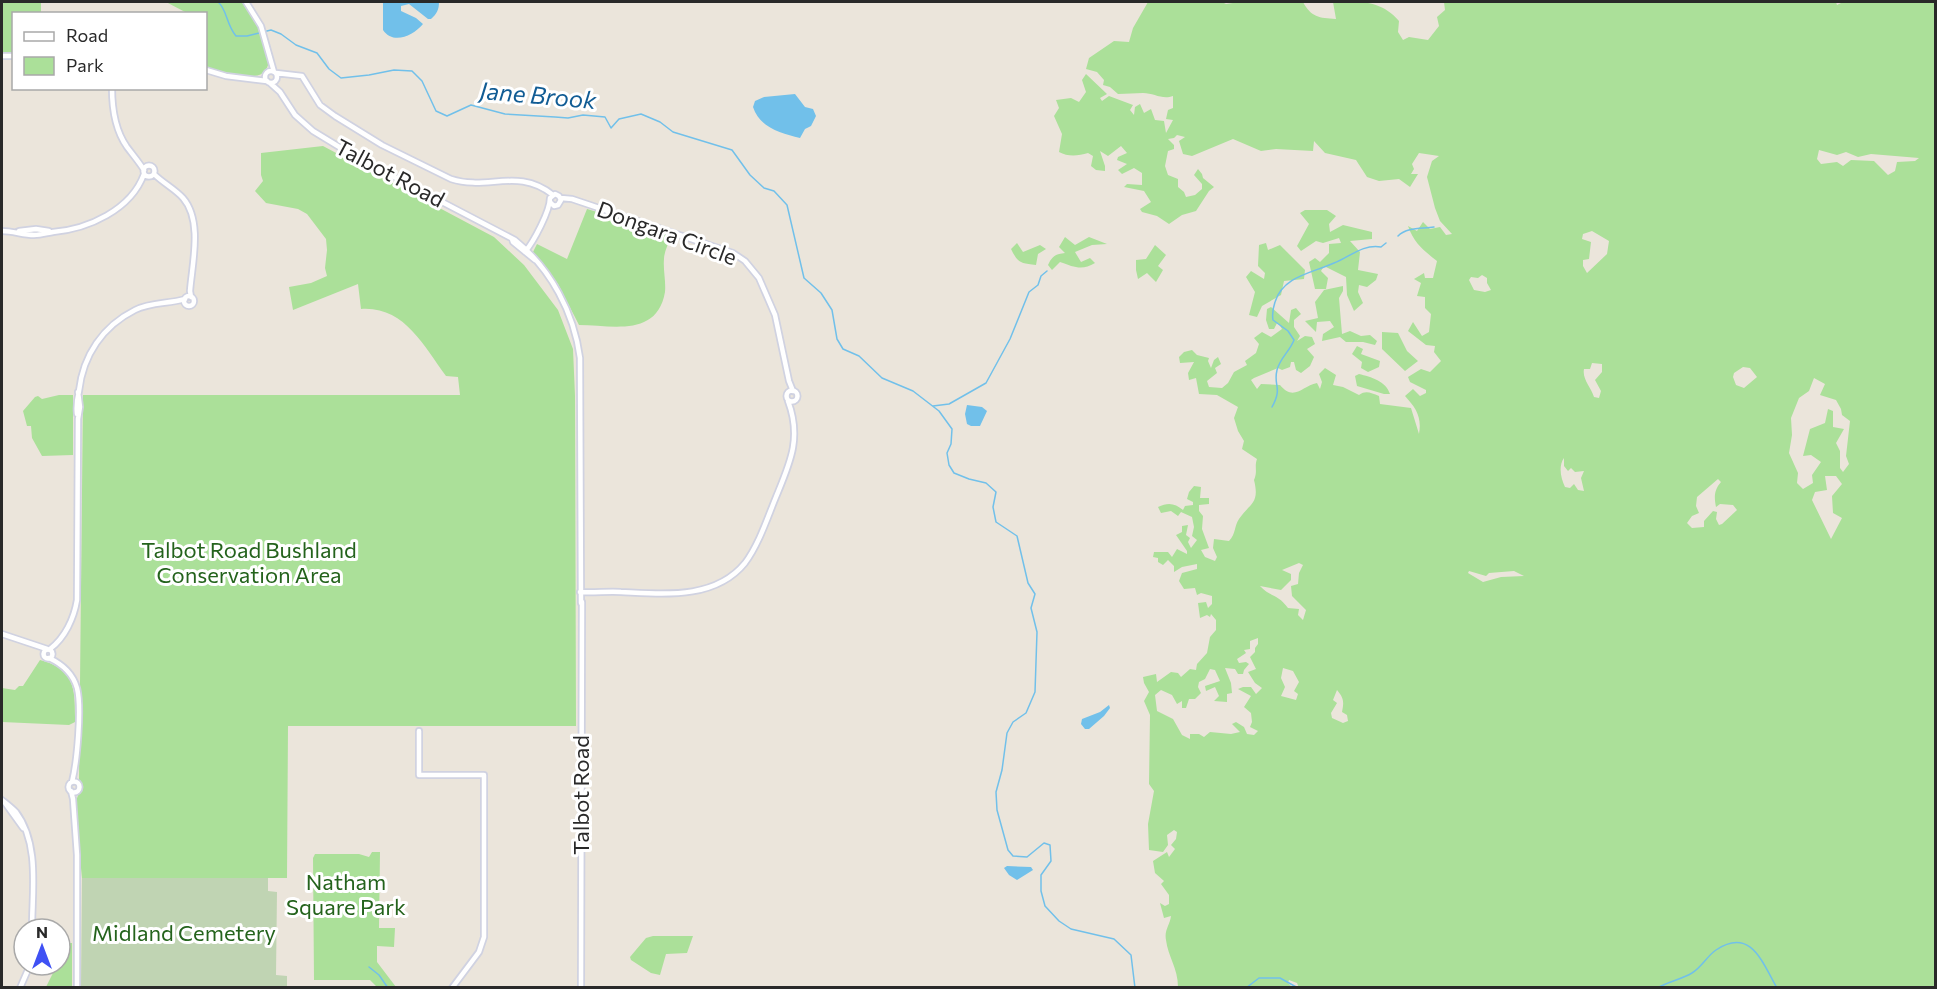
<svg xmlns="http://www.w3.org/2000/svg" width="1937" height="989" viewBox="0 0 1937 989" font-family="Commissioner,sans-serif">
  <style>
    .green { fill: #abe099; fill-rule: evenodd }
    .cemetery { fill: #c0d4b3 }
    .water { fill: #71c0ea }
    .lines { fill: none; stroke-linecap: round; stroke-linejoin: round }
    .stream { stroke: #71c0ea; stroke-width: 1.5 }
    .secondary-casing { stroke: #d0d2e1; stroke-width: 8 }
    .secondary { stroke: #fff; stroke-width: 4.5 }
    .labels { text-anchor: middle; stroke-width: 6; stroke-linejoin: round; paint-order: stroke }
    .street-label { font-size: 22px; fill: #292929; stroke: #fff }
    .park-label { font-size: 22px; fill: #24631c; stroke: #fff }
    .water-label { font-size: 24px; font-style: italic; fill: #115c94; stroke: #fff }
  </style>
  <rect width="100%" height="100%" fill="#ebe5db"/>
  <path class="green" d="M2,2H41V13L14,14L13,54L2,55Z
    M166,2H246C255,16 278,56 265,71C256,83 217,72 206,68V14L187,13Z
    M1148,2H1222L1226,4C1248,0 1272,1 1295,3V2H1303C1311,17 1319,18 1336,19L1333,2C1359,1 1381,0 1399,21L1398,32L1403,40L1409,37L1428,40L1439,26L1437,17L1445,10L1444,2H1836L1837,5L1843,2H1935V987L1299,988L1297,983L1289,980L1288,983L1292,987H1178C1178,968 1168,957 1166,940C1164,930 1170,925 1171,916L1164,918L1160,903L1165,906L1169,904V895L1161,884L1164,881L1155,873L1153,861L1167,852L1169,857L1175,849L1171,845L1176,839L1177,832L1174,830L1167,835L1168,845L1163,852L1149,850L1148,824L1154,791L1149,784L1150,715L1144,701L1149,692L1144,683L1143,677L1156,674L1157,682L1171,672L1178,673L1181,677L1190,669L1196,670L1197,664L1207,653L1210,637L1216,630V620L1211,614L1210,617L1207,615L1200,618L1198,603L1206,602L1208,608L1212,604V596L1201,593L1197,595L1195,588L1184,589L1179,581L1182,573L1197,569V564L1182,567L1174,572V566L1168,560L1163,565L1158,562V558L1153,557L1154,552H1168L1172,557L1177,549L1187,554V551L1176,535L1182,532V526L1188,525L1186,535L1190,538L1188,542L1191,548L1197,540L1192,536L1194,527L1192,517L1181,512L1178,516L1171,511L1161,513L1158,507C1168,502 1175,503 1183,510L1185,506L1193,505V502L1187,499L1189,492L1194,486L1201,487L1200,498H1209V504L1199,505V511L1203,516L1202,529L1209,548L1201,550L1205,557L1215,561L1217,557L1213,548L1214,539L1229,541C1236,534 1234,526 1239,519C1250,503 1260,504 1254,480C1258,471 1254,467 1257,459L1242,449L1244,441L1238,431L1234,418L1238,407L1217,395L1199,394L1196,378L1189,380L1188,373L1194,362L1180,363L1179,357L1184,352L1192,350L1197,355L1209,358L1208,361L1211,368L1214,360L1218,357L1221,364L1215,368L1217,373L1207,381L1209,387L1222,388L1228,383L1234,372L1247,365L1245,361L1256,353L1259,344L1254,338L1262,332L1271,337L1282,329L1279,324L1277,323L1274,329H1269L1266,320L1267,309L1271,307L1289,323L1291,310L1296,308L1301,314L1294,320V327L1300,336L1297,341L1305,336L1312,337L1315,344L1307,349L1314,357L1310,366L1301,373L1296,370L1294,362H1291L1290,367L1282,370L1278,368L1254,378L1251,380L1257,389L1261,384L1280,385C1294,402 1302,386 1317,383L1320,389L1322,382L1319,374L1325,368L1336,375L1333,385L1343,387L1359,395C1366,390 1371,393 1379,396L1380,404L1411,408L1419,434C1422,417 1416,408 1405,396L1413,389L1420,396L1426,393V390L1410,382L1408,377L1421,369L1430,372L1441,361L1434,352L1435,346L1426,345L1408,331L1413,322L1422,336L1429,332L1431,314L1425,308V297L1417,296L1421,283L1414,279L1424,273L1425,278H1433L1437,261C1423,250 1414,243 1408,226L1417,231L1423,222L1430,229L1440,227L1446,235L1452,234L1440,221L1435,208L1427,177L1432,161L1439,156L1419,153L1412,164L1414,169L1411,174H1418L1410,187L1399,179L1379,181L1367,177L1356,160L1325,153L1314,141L1313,151L1276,149L1261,151L1233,139L1192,156L1183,154L1179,141L1185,137L1177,135L1174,138L1168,139L1174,145V149L1168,151L1165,166L1168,175L1178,179V187L1184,192L1186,197L1195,195L1202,189V184L1194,175L1198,169L1202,174L1203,178L1214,187L1209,191L1196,211L1182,215L1169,224L1157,216L1142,212L1140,209L1151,202L1144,191L1124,187L1127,184L1142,185V173L1134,168L1122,174L1118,170L1127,164L1117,160L1118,157L1127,153L1121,146L1108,156L1100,151L1105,166V171L1096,170L1091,166L1093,156L1088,153C1078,156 1068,157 1059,152L1062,134L1054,116L1059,108L1056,100L1071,98L1079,102L1086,92L1082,80L1086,74L1107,94L1100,98L1102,101L1109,96L1133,105L1130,110L1134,115L1135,107L1140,104L1144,113L1151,109L1155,120L1164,121L1166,133L1173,120L1166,119L1168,110L1173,108V96C1162,100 1154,93 1143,93C1135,93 1127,94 1118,94L1110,87L1103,85L1104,80L1097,72L1086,69L1089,58L1114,41L1129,42L1133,28ZM1819,150L1837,155L1846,152L1858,157L1871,154L1919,158L1915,161L1897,162L1895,171L1888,175L1874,161L1851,160L1843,166L1837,162L1821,164L1817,159ZM1592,231L1609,241L1607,254L1587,273L1583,266V260L1589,259L1591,242L1582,239L1583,234ZM1482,275L1487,278V283L1491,290L1485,292L1474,290L1469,280L1471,277L1478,278ZM1592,363L1602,364V372L1595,380L1601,391L1599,398L1594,397C1591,387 1582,379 1584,369H1590ZM1743,367L1750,368L1757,377L1744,388L1736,385L1733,377L1734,373ZM1814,378L1825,384L1820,395L1836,400L1841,409L1842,415L1850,421L1846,456L1849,464L1843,472L1840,468V451L1836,443L1844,429L1833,427V411L1828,409L1825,423L1810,429L1803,456L1811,455L1821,462L1812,475L1813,483L1803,489L1797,483L1798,473L1789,453L1792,435L1791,418L1799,398L1809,391ZM1564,458V466L1568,471L1571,468L1575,472L1584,471L1581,478L1584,491L1578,490L1574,484L1570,488L1565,487C1561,479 1558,466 1564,458ZM1825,476H1836L1842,484L1832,496L1833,513L1842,518L1831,539L1812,500L1815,492L1827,490ZM1718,479L1721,482C1714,490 1714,497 1716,507L1720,504L1733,505L1737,510L1722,524L1719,525L1716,519L1717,512L1713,511L1704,521V527L1692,528L1687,523L1692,516L1699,513L1696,506L1697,497ZM1299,563L1303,565L1299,573L1298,584L1291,586L1292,596L1306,610L1303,620L1298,615L1299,609L1288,608C1278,594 1270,597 1260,586L1281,590L1291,580V574L1282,570ZM1469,571L1486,576L1489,573L1514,571L1524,576L1501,577L1483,582L1468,573ZM1258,638V644L1255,648V652L1250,657L1256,669L1248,672L1255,683L1262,688L1256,694L1251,687H1243L1238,689L1251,696L1244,707L1251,713L1252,722L1250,727L1258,731L1254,735L1247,734L1244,727L1236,722L1232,724L1240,732L1231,734L1210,732L1204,737L1199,734H1190V739L1182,735L1173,719L1157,711L1155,695L1161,690L1172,695L1177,704L1182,701V708H1186L1189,699H1195L1201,693L1198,687L1199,682L1205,679L1210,669L1215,670L1220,681L1205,686L1206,691L1215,687L1219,696L1214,701L1227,702V694L1232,693L1231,683L1225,668L1235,669L1238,674H1243L1244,670L1249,664L1246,662L1239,663L1237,659L1246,653L1244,650L1250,649V641ZM1283,668L1293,671L1299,682L1294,691L1298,694L1296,700L1281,696L1285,687L1281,678ZM1337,690C1344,698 1344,702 1342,712L1347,715L1348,721L1343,723L1332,718L1331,713L1337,703L1333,700Z
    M323,146L494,237L524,265L558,310L573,349L575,396L576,726H288L287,878H82C80,855 75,830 75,807C75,797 84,790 79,780L83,395H460L458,377L446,376C423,345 404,306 361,309L358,284L293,310L289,287L311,283L327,276L325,268L327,250L326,239L307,214L298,209L266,203L255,191L263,181L261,175V153Z
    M587,209L666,232L670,237C669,244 664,251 664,259C663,270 666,281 665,292C657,338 611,325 579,325L558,284L533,252L537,244L567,259Z
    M1305,210H1327L1336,216L1329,224L1330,232L1343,225L1372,232V239L1350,241L1360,252L1358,270L1378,274L1376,280L1367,287L1359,285L1358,292L1363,303L1354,311L1347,295L1346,277L1324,266L1321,271L1328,278L1326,289H1315L1309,262L1315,258L1320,262L1329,253V244L1341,243L1339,238L1323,243L1316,241L1301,251L1297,246L1309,224L1300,213Z
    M1065,237L1075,245L1089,237L1107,244L1092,245L1075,252L1081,262L1090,258L1095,263C1082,271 1074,267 1060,262L1052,270L1048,265C1052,256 1056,254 1065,253L1059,247Z
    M1017,243L1023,252L1040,245L1046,249L1038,254L1036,265C1020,263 1018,263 1011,249Z
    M1266,243L1268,250L1280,245L1305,270L1304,279L1284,281L1281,295L1262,306L1257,317L1249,315L1255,292L1246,277L1251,271L1264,279L1265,273L1258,266L1259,245Z
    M1155,245L1166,255L1158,266L1163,270L1156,282L1147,273L1138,279L1136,270V260L1146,259Z
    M1343,286V291L1339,298L1342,334L1350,331L1361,336L1370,335L1377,341L1375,345L1363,342H1346L1340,337L1322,341L1323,334L1334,327L1330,321L1317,322L1316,332L1305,321L1318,318L1315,302L1324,290Z
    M1382,332L1398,333L1407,351L1418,361L1405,371L1382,349Z
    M1357,346L1363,349L1361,354L1380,361L1379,367L1368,372L1361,368L1362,362L1352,354Z
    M1359,374C1371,377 1386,381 1390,394H1384L1357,386L1355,376Z
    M59,395H73V455L42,456L32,438L31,426H27L23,411L35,397L38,396L42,399Z
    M40,660C76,669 75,690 75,722L69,725L2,722V688L15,690L19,686H23Z
    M372,852H380L379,928H395L394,947L377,946V962L396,987H377L370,980H314L313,858L315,854H359L369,857Z
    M653,936H693L687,953L666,954L660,975L651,973L631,960L630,957L646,938Z
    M60,943H72V987H46L55,969V965H60Z"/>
  <path class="cemetery" d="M82,878H268V891L277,892L276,975L287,976V987H81Z"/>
  <path class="water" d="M383,2H439C439,9 437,14 431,19H428L409,4L401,6V11L416,18L423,24C413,36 393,45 383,30Z
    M795,94L805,107L813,109L816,116L811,126L805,129L800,138C781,133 760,128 753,107L755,101L764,97Z
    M967,405L982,407L987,411L980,426H971L967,424L965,414Z
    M1109,705L1110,708L1104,716L1089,729H1085L1081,724L1082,719L1100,712Z
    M1007,866L1031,867L1033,870L1017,880L1009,875L1004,868Z"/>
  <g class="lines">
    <path class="stream" d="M218,2C227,9 226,24 236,36H247L271,30L281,34L296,45L317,53L329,69L341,78L369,75L394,70L412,71L422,81L436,111L447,116L471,105L505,114L555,117L568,118L583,115L605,117L611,128L619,119L641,114L660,122L673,132L732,150L750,175L764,188L774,191L787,205L804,278L821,293L832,310L837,339L843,349L859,356L882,378L913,391L939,411L952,429L951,444L947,453L949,465L954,473L969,479L986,483L996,492L993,507L996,522L1017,536L1028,583L1035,594L1031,608L1037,632L1035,692L1026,713L1013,722L1007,733L1002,770L996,792L997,810L1008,850L1013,856L1027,857L1044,843L1050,845L1051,861L1041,875V891L1045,906L1059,921L1071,929L1114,939L1131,955L1135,988
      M1398,236C1407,227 1422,229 1434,227
      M933,406L949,404L986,383L1010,339L1029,292L1038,285L1041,276L1047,271
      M1272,407C1283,387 1273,386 1277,370C1280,358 1290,351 1294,340L1288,331L1273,320C1272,314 1273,308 1275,302C1283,276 1312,273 1334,263C1350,257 1362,244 1381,247L1386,243
      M369,967L379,975L388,988
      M1246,988L1259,978H1280L1298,988
      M1657,988C1668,982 1682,979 1692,973C1702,967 1707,956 1716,950C1751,927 1762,962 1777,988"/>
    <defs>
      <path id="secondary" d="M246,2L261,26L274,72
        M2,56H14
        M206,70L226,76L267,81
        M265 77a6 6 0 1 1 12 0a6 6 0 1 1-12 0Z
        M276,73L302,76L320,105L335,116L382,145L451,179C488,191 518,167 553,195
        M270,83L280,92L295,115L313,131L354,156L515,240C551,269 574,313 580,358L581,603
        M112,88C112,109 115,130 127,147C133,155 139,162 144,170
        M143.5 171a5.5 5.5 0 1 1 11 0a5.5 5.5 0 1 1-11 0Z
        M154,174C163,183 175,189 183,198C203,221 192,264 190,291L191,297
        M561,198L572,199L733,253L745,261L759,278L775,315L789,381L793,391
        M2,231C13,231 23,235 34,235C41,235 47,233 53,232C88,229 131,210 144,174
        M19,231L36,229L49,231
        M512,239L513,242L535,260
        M525,252C534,241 550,211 550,198L555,194L559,196L561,200L558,205L554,206L551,203
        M184 301a5 5 0 1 1 10 0a5 5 0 1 1-10 0Z
        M786.5 396a5.5 5.5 0 1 1 11 0a5.5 5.5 0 1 1-11 0Z
        M77,414C76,405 77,399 79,391C83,355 103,326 135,310C151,302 168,304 185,299
        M580,592C594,593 608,591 621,592C663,594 715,600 745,563C759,544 767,519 776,497C790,463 802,438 788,401
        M2,634L47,649
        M50,649C65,638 74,618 77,600L78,419L80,407L78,392
        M43.5 654a4.5 4.5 0 1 1 9 0a4.5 4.5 0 1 1-9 0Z
        M49,658C62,664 73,674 77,688C82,708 77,762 72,782
        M419,731V775H484V937L479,952L452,988
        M68.5 787a5.5 5.5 0 1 1 11 0a5.5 5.5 0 1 1-11 0Z
        M71,791L73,799L77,855V988
        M2,800C7,804 11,807 16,812C40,844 32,892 32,929
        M5,803L23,828
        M20,988L30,965
        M581,988L582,602"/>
    </defs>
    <use href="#secondary" class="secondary-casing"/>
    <use href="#secondary" class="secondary"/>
  </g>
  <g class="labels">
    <g class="street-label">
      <text transform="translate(390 173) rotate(28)" y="8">Talbot Road</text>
      <text transform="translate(667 233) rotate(20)" y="8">Dongara Circle</text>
      <text transform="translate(581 795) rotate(-90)" y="8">Talbot Road</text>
    </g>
    <g class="park-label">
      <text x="249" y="558">Talbot Road Bushland<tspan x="249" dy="25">Conservation Area</tspan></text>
      <text x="346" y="890">Natham<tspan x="346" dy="25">Square Park</tspan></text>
      <text x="184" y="941">Midland Cemetery</text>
    </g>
    <g class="water-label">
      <text transform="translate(538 96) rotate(5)" y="8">Jane Brook</text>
    </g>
  </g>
  <rect width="1937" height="989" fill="none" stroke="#292929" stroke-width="6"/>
  <rect x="12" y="12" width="195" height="78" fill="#ffffff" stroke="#a9a9a9" stroke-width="1.5"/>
  <rect x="24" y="32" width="30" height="9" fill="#ffffff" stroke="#a9a9a9" stroke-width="1.5"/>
  <text x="66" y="42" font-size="18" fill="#292929">Road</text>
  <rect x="24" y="57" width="30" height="18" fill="#abe099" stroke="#a9a9a9" stroke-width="1.5"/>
  <text x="66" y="72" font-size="18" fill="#292929">Park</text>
  <g transform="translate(42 947)"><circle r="28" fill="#ffffff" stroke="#a9a9a9" stroke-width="1.5"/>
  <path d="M0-4.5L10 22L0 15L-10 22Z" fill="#3f51f4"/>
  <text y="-9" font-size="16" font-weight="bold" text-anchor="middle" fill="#292929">N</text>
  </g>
</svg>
